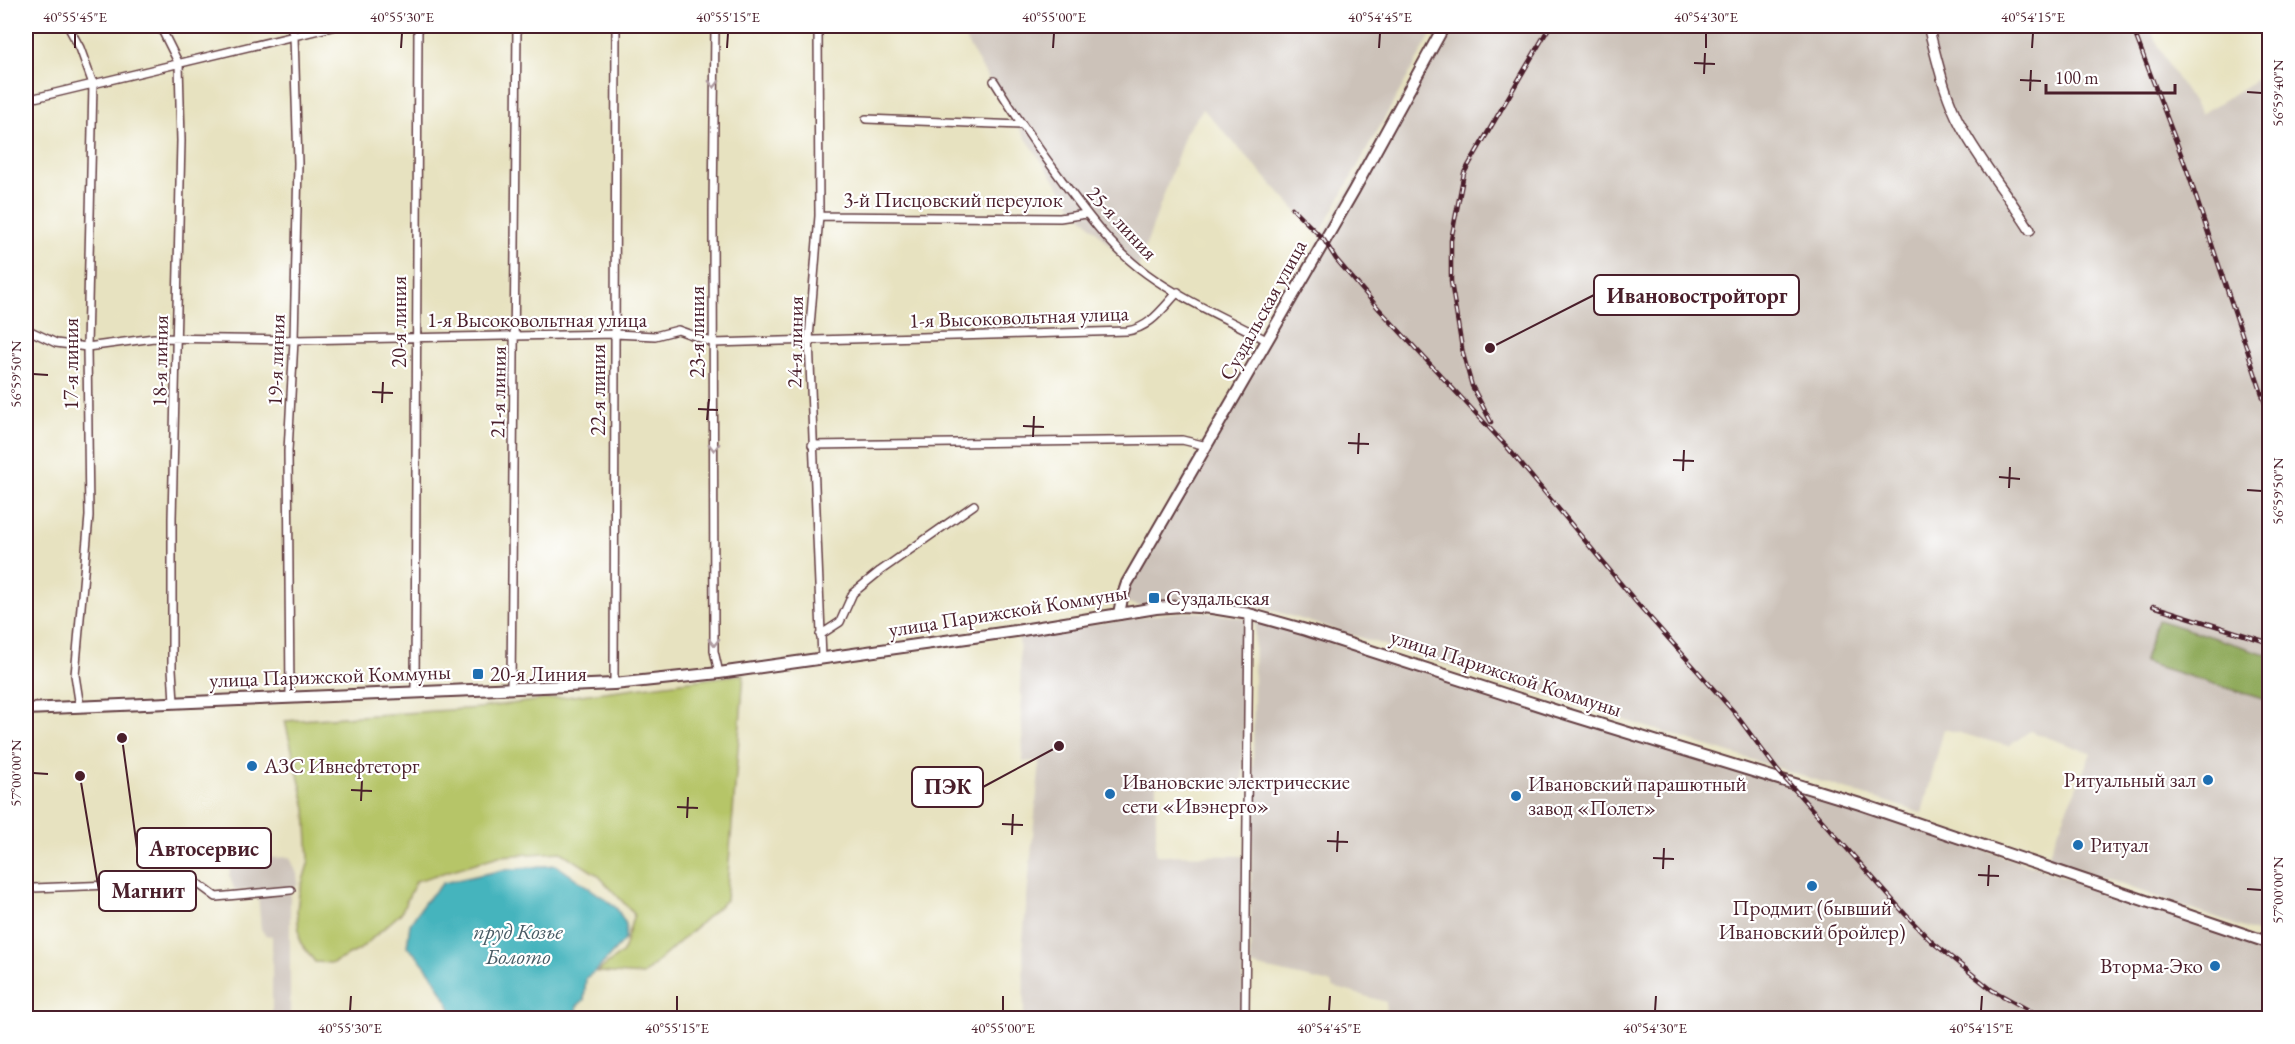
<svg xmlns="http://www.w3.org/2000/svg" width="2295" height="1044" viewBox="0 0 2295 1044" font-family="'EB Garamond',serif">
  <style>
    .industrial { fill: #ccc2b9 }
    .green { fill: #b6c567; stroke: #807249; stroke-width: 1.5 }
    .forest { fill: #90aa5c; stroke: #6d6444; stroke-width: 1.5 }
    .water { fill: #44b4bd; stroke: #476a74; stroke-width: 1.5 }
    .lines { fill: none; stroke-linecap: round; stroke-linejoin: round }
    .minor-casing { stroke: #623c41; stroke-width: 10 }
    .tertiary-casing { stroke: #623c41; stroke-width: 12 }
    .secondary-casing { stroke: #623c41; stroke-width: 14 }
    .primary-casing { stroke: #623c41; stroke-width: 14 }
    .minor { stroke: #fff; stroke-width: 7 }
    .tertiary { stroke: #fff; stroke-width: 9 }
    .secondary { stroke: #fff; stroke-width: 10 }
    .primary { stroke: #fff; stroke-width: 10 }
    .rail-casing { stroke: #4a1f2b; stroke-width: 4.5 }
    .rail { stroke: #fff; stroke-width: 2; stroke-dasharray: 7; stroke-linecap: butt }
    .oneway { stroke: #ae9aa0 }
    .ticks { fill: none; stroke: #4a1f2b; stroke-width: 2 }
    .poi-dot { fill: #1f6fb2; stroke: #fff; stroke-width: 2 }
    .labels { text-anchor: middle; stroke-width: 4.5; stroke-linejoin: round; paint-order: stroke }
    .street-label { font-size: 21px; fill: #4a1f2b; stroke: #fff }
    .poi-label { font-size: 21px; fill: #4a1f2b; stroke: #fff; text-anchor: start }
    .water-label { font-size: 22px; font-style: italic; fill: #485b65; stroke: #fff }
    .leader { fill: none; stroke: #4a1f2b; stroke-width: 2 }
    .callout-dot { fill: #4a1f2b; stroke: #fff; stroke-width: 2 }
    .callout { fill: #fff; stroke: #4a1f2b; stroke-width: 2 }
    .callout-label { font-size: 22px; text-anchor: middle; font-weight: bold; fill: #4a1f2b }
    .neatline { fill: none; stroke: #4a1f2b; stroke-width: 2 }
    .ticks-label { font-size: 15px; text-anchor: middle; fill: #4a1f2b }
  </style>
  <rect width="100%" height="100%" fill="#fff"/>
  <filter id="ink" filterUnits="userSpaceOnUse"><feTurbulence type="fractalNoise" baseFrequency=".0167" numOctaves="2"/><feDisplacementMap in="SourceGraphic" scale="12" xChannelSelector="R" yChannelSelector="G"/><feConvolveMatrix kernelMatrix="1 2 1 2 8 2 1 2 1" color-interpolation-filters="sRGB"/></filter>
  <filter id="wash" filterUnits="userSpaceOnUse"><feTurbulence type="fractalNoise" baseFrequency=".008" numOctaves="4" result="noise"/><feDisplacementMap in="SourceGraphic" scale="24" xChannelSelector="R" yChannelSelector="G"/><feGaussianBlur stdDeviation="1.35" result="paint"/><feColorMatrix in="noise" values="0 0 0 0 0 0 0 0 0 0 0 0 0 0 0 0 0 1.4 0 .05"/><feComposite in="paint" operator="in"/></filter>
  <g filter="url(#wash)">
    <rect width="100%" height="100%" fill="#e7e2c0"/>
    <path class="industrial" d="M957,26H1436L1319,236L1203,109L1186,132L1138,268L1121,258L1071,204L1010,115Z
      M1443,26H2149L2166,61L2201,114L2269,72V937L2047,858L2091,753L2030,731L2009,746L1944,729L1922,813L1262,607L1195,600L1138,606L1126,602V578Z
      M1177,612H1205L1245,618L1243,787L1156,785V855L1243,856V1018H1024L1023,939L1040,761L1023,762L1019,635Z
      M1255,620L1306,634L1787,783L2269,946V1018H1386V1002L1333,987L1331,983L1250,965Z
      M290,857L297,874L298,883L294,888L235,891L229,875L232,860Z
      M290,892V1018H272V936L265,935L261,929L258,895Z"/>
    <path class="green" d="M744,674L726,900L643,975L597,972L623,952L634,914L598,875L561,852L499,856L416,881L401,913L359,950L333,963L315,962L300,942L297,910L299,894L309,861L306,808L285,721L479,708Z"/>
    <path class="forest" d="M2158,620L2269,655V701L2143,662Z"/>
    <path class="water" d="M556,865L611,903L617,909L626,924L625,939L598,969L586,978L584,1000L577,1006L578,1018H456C442,993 431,966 407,947L410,924L424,903L443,883L503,870Z"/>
  </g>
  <g filter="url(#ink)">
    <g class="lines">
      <defs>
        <path id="minor" d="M68,26L80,48L93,84L87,347L89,516L75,675L80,707
          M160,26L179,64L181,141L172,518V669L174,702
          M290,26L294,36L298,163L294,340L288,451L290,696
          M715,26L713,212L714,651L719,673
          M818,26L819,216L809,339L822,658
          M957,26H964
          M994,81C1015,115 1037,147 1061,179C1086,213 1112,249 1147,274C1184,301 1228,319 1268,341
          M26,100L336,26
          M866,119L1021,125
          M819,216L1060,218L1086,214
          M26,329L56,343L87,347L154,338L294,340L615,334L655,336L678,330L714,343L1127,331C1150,328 1162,309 1178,292
          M812,445L1182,440L1207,446
          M820,635L840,622L853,593L880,571L974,505
          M614,684L616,26
          M511,688L517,26
          M415,691L418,26
          M26,886L33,888L111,885L149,876L197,883L216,897L291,890
          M1245,1018L1249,614"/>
        <path id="tertiary" d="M1928,26C1937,59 1944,95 1961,126C1981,163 2008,195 2030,230"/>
        <path id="secondary" d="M1119,614L1122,598L1127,583L1354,190L1444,26"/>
        <path id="primary" d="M26,709L614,684L719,673L1016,631L1156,608L1182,606L1212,608L1249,614L1306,630L1557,711L1860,804L2270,943"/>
      </defs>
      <use href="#minor" class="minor-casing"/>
      <use href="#tertiary" class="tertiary-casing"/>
      <use href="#secondary" class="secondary-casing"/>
      <use href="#primary" class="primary-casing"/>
      <use href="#minor" class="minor"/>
      <use href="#tertiary" class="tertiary"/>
      <use href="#secondary" class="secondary"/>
      <use href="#primary" class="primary"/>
      <defs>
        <path id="rail" d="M2132,26L2187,170L2270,418
          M1292,208L1324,240L1336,259L1379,309L1507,447L1636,602L1734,712L1778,771L1905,914L1932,942L1992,990L2043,1018
          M1491,422L1472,386L1463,354L1451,282V240L1464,173L1550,26
          M2153,606L2270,643"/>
      </defs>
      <use href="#rail" class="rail-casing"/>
      <use href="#rail" class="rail"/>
    </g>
    <defs><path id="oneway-chevron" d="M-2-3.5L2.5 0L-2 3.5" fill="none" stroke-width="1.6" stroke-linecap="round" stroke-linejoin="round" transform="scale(1.5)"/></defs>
    <g class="oneway">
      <use href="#oneway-chevron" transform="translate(714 84) rotate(91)"/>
      <use href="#oneway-chevron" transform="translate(714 447) rotate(90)"/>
      <use href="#oneway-chevron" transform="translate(714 642) rotate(89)"/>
    </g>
  </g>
  <path class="ticks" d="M75,48V33M401,48L402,33M727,48L728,33M1053,48L1054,33M1379,48L1380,33M1706,48V33M2032,48L2033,33M1694,63L1715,64M1704,74L1705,53M2020,80L2041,81M2030,91L2031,70M2247,92L2262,93M33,374L48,375M372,392L393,393M382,403L383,382M698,409L718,410M707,420L709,399M1023,426L1044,427M1033,437L1034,416M1348,443L1369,444M1358,454L1359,433M1673,460L1694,461M1683,471L1684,450M1999,477L2020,479M2009,488L2010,467M2247,490L2262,491M33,773L48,774M351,790L372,791M361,801L362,780M677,807L698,808M687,818L688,797M1002,824L1023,825M1012,835L1013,814M1327,841L1348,842M1337,852L1338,831M1653,858L1674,859M1663,869L1664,848M1978,875L1999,876M1988,886L1989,865M2247,889L2262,890M350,1011L351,996M677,1011V996M1003,1011V996M1329,1011L1330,996M1655,1011L1656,996M1981,1011L1982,996"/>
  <g class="poi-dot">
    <rect x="1148" y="592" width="12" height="12" rx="3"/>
    <rect x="472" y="668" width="12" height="12" rx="3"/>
    <circle cx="252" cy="766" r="6"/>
    <circle cx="2208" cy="780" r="6"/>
    <circle cx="1110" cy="794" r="6"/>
    <circle cx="1516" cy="796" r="6"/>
    <circle cx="2078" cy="845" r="6"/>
    <circle cx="1812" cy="886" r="6"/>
    <circle cx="2215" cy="966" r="6"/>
  </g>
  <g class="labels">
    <g class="street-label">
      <text x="953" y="207">3-й Писцовский переулок</text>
      <text transform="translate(1122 223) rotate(47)" y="7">25-я линия</text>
      <text transform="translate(1263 310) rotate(-61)" y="7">Суздальская улица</text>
      <text transform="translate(1019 317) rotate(-2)" y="7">1-я Высоковольтная улица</text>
      <text x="537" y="327">1-я Высоковольтная улица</text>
      <text transform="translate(399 322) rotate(-90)" y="7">20-я линия</text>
      <text transform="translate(697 332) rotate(-90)" y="7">23-я линия</text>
      <text transform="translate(795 342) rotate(-89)" y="7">24-я линия</text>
      <text transform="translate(276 360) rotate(-88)" y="7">19-я линия</text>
      <text transform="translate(160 361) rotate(-89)" y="7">18-я линия</text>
      <text transform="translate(71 364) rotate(-90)" y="7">17-я линия</text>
      <text transform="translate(598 390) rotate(-90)" y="7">22-я линия</text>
      <text transform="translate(498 392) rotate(-89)" y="7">21-я линия</text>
      <text transform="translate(1008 611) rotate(-9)" y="7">улица Парижской Коммуны</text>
      <text transform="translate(1506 673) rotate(18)" y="7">улица Парижской Коммуны</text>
      <text transform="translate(330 676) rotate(-2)" y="7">улица Парижской Коммуны</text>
    </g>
    <g class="poi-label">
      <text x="1166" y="605">Суздальская</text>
      <text x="490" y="681">20-я Линия</text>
      <text x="264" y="773">АЗС Ивнефтеторг</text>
      <text x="2196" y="787" text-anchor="end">Ритуальный зал</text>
      <text x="1122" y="789">Ивановские электрические<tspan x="1122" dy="24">сети «Ивэнерго»</tspan></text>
      <text x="1528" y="791">Ивановский парашютный<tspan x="1528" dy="24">завод «Полет»</tspan></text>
      <text x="2090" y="852">Ритуал</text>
      <text x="1812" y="915" text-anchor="middle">Продмит (бывший<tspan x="1812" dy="24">Ивановский бройлер)</tspan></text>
      <text x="2203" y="973" text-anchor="end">Вторма-Эко</text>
    </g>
    <g class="water-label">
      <text x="518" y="939">пруд Козье<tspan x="518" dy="25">Болото</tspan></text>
    </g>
  </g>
  <path class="leader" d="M1490 348L1594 295M1059 746L983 787M122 738L137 848M80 776L99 891"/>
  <g class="callout-dot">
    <circle cx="1490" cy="348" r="6"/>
    <circle cx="1059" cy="746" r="6"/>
    <circle cx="122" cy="738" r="6"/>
    <circle cx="80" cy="776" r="6"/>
  </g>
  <g class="callout">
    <rect x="1594" y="275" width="205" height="40" rx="6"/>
    <rect x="912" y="767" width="71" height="40" rx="6"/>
    <rect x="137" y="828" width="134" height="40" rx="6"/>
    <rect x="99" y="871" width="97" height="40" rx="6"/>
  </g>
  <g class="callout-label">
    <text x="1697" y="303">Ивановостройторг</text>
    <text x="948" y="794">ПЭК</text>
    <text x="204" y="856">Автосервис</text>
    <text x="148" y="898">Магнит</text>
  </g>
  <rect width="2295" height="1044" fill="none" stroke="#fff" stroke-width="66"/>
  <path d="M2046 84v9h129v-9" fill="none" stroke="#4a1f2b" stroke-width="3"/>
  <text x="2055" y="84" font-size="18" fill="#4a1f2b" stroke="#ffffff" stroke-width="4.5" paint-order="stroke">100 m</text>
  <rect x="33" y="33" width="2229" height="978" class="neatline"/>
  <g class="ticks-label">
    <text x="75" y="22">40°55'45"E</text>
    <text x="402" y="22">40°55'30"E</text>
    <text x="728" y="22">40°55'15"E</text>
    <text x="1054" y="22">40°55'00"E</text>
    <text x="1380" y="22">40°54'45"E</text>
    <text x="1706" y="22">40°54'30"E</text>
    <text x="2033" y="22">40°54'15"E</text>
    <text transform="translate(2278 93) rotate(-90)" y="5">56°59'40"N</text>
    <text transform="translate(16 374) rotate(-90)" y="5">56°59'50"N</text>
    <text transform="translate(2278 491) rotate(-90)" y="5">56°59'50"N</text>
    <text transform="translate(16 773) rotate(-90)" y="5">57°00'00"N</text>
    <text transform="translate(2278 890) rotate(-90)" y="5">57°00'00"N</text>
    <text x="350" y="1033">40°55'30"E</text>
    <text x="677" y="1033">40°55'15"E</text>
    <text x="1003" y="1033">40°55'00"E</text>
    <text x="1329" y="1033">40°54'45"E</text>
    <text x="1655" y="1033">40°54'30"E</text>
    <text x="1981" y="1033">40°54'15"E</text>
  </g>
</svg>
